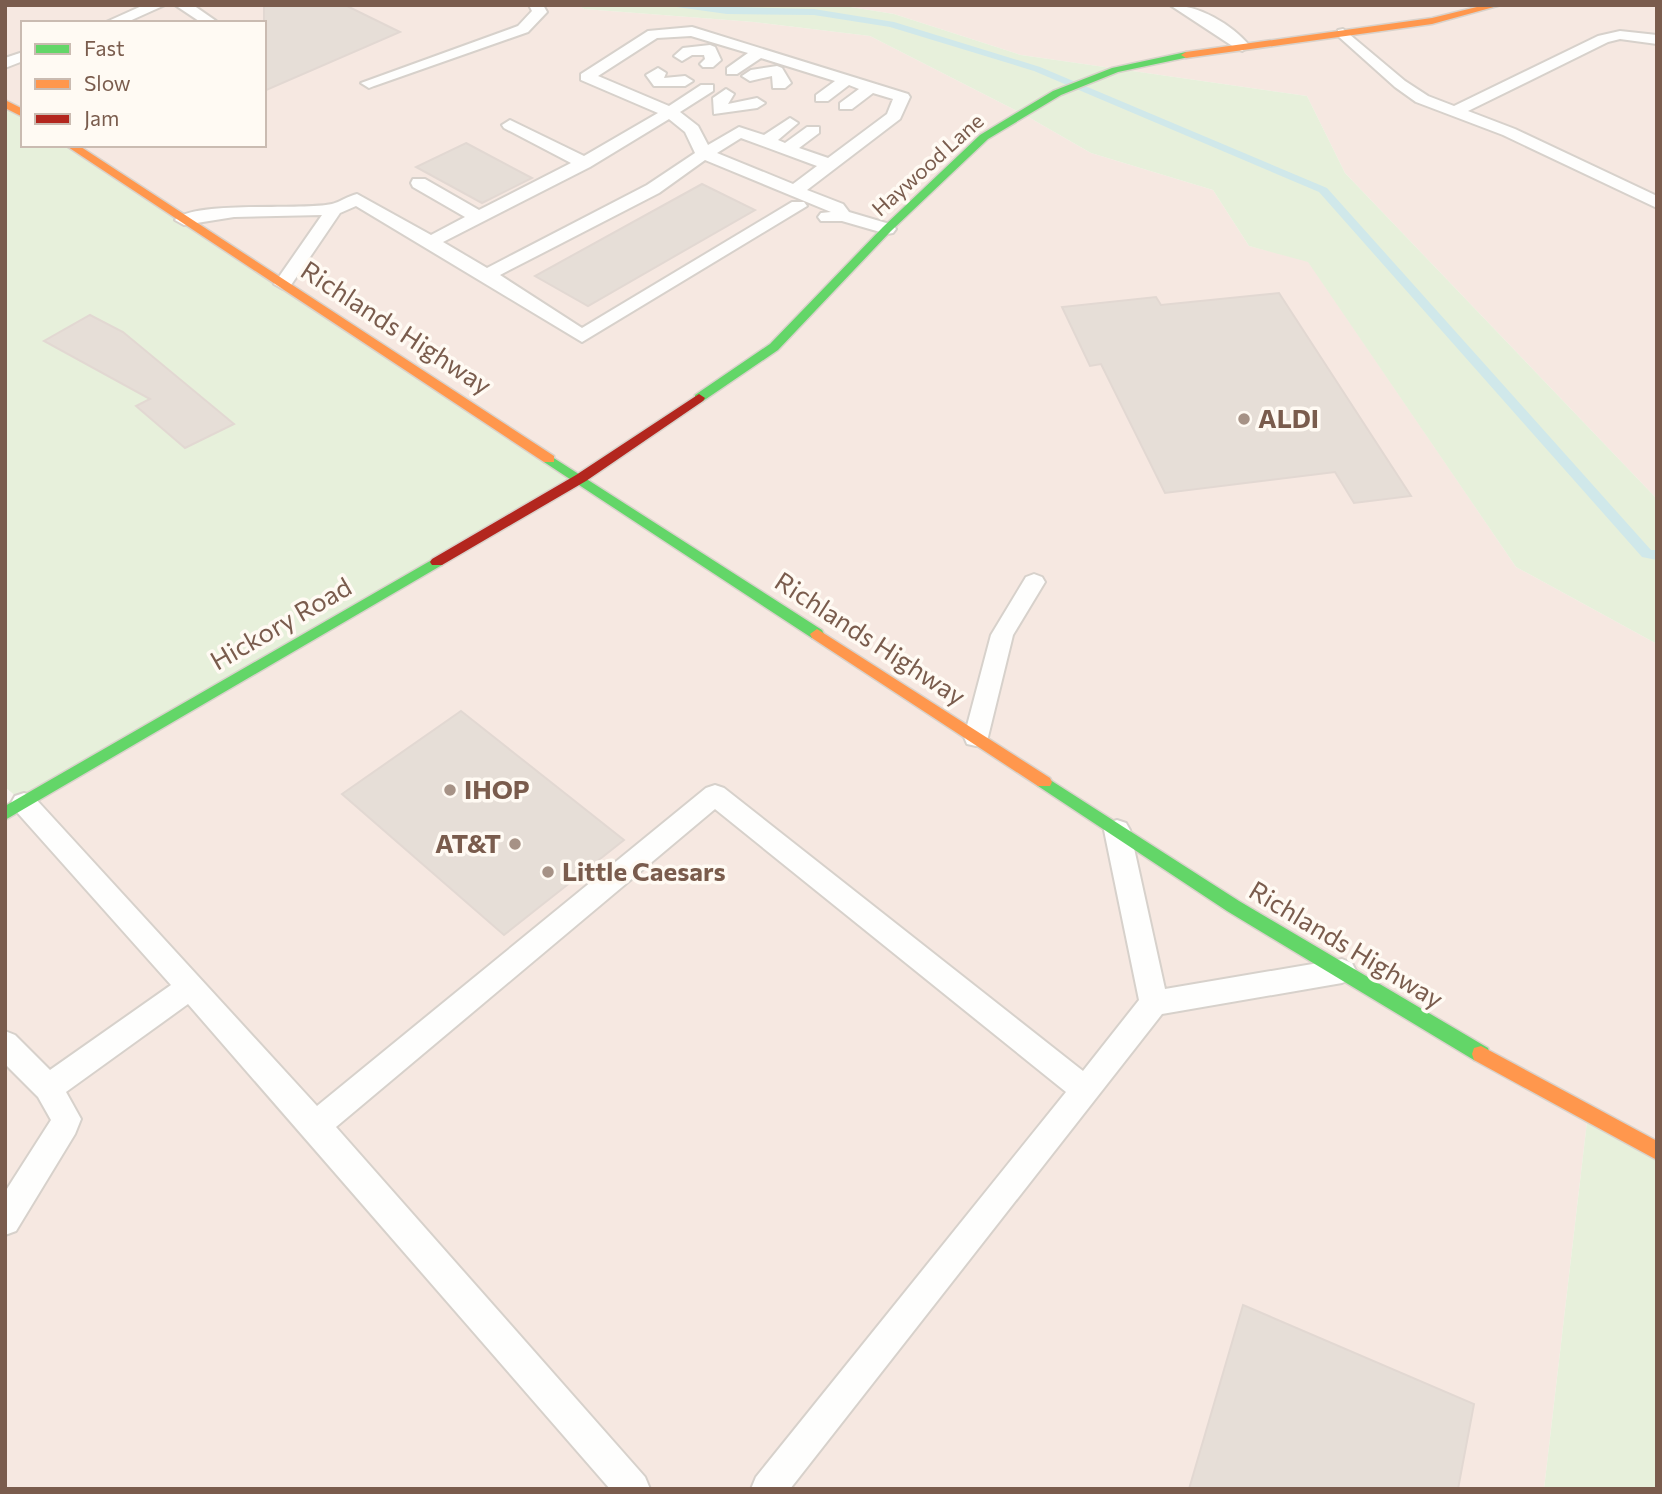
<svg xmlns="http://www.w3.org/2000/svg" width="1662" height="1494" viewBox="0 0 1662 1494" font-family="Commissioner,sans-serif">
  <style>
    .commercial { fill: #f6e8e1 }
    .green { fill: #e7f0db }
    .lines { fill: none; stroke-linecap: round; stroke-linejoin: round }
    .stream { fill: #d0e8ea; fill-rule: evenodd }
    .building { fill: #e6ded7; stroke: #e2d8d2; stroke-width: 2 }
    .lane-casing { stroke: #d7d1cb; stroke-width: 4 }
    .fast-casing { stroke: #d9d2cb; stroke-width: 3 }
    .slow-casing { stroke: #d9d2cb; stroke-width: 3 }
    .jam-casing { stroke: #d9d2cb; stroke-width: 3 }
    .lane { fill: #fefefd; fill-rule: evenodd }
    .fast { fill: #63d668; fill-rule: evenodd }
    .slow { fill: #ff974d; fill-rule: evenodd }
    .jam { fill: #b3261e; fill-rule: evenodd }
    .poi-dot { fill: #a69286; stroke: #fffaf3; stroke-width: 2.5 }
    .labels { text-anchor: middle; stroke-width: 7; stroke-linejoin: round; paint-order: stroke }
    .far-street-label { font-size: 21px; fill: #7a5c4d; stroke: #fffaf3 }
    .street-label { font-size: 26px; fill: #7a5c4d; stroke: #fffaf3 }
    .poi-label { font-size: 26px; font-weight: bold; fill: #7a5c4d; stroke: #fffaf3; text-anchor: start }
  </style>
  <rect width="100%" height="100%" fill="#f9f5f0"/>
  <path class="commercial" d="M5,5H578L584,9L754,22L870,36L1023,114L1091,153L1213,190L1249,246L1308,261L1516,567L1657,644V1151L1588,1113L1544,1489H5V814L580,478L70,145H264V23H23V114L5,103Z
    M838,5H1657V499L1345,173L1307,96L1021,55L894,14Z"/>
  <path class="green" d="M578,5H838L894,14L1021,55L1307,96L1345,173L1657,499V644L1516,567L1308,262L1249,246L1213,190L1091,153L1023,114L870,36L754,22L584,9Z
    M5,103L23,114V145H70L581,478L24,803L5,787Z
    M1588,1113L1657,1151V1489H1544Z"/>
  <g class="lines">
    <path class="stream" d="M662,5L814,9L894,22L1040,67L1327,188L1651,550H1657V560L1642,557L1319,192L1034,71L890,27L814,15L727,14Z"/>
  </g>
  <path class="building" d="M264,5H345L400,32L264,91Z
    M466,143L532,178L482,203L416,167Z
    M702,184L755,210L588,306L535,276Z
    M1279,293L1411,496L1354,503L1335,472L1165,493L1101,364L1090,366L1062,307L1156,297L1161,305Z
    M90,315L123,332L234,424L185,448L136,406L150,399L44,341Z
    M461,711L624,840L504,935L342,794Z
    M1243,1305L1474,1404L1458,1489H1189Z"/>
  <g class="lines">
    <defs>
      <path id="lane" d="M144,5H165L125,23H104Z
        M175,5H193L216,21L202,23Z
        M529,5H543L547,12L528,32L374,86L369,88L361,83L518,26L532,11Z
        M1170,5C1199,5 1231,24 1250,46L1242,51L1237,49Z
        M692,27L908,94L910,97L900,119L807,190L843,204L849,212L893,225L896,229L893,233L887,234L842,221H821L818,217L821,213L831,212L705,160L659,193L500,275L582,328L792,202H804L807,206L582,342L356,206L340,213L289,288L283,289L274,284L322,215L234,217L184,225L175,220C194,200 302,211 332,204C340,202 348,196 357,194L431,235L465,217L413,187L411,183L413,179H425L479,210L571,163L504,128L502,125L510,120L584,156L658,113L581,80V74L648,31ZM691,36L748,53L727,68V74H737L761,58L835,81L816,95V101H828L849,85L859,89L840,103V109H852L873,93L893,99L887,114L828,158L799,148L819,133V127H807L785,143L778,140L798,123L790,118L764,135L739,127L708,145L698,126L680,112L713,91V85H701L669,106L598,76L657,38ZM669,119L685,132L695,153L647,185L487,268L443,242L590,167ZM741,138L817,166L793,184L717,153Z
        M1343,29L1405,81L1428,96L1454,106L1598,36L1620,31L1657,35V44L1620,39L1608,42L1468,111L1515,129L1657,196V208L1503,135L1416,102L1395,87L1338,36V30Z
        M710,45L715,47L721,60L713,67H703L700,64L705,59L704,55H692L682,61L674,56L683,48Z
        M23,52V61L5,68V58Z
        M777,66L782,68L791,83L785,88H773L772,76L750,81L742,76L751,70Z
        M658,68L666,73L664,78L685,76L693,81L685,86H654L646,75Z
        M726,89L734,94L728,104L757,98L765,103L757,108L714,114L713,98Z
        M1034,574L1042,577L1045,582L1013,635L988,737L985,744L976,746L967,744L964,737L991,635L1026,577Z
        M715,785L724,788L1083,1071L1139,1000L1104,830L1108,823L1117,820L1126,823L1130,830L1165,989L1342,959L1352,963L1356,971L1352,979L1342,983L1162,1014L790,1489H751L756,1477L1066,1092L715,809L336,1127L645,1477L650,1489H610L188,1004L66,1092L81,1119L75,1134L16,1231L5,1235V1192L51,1120L38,1097L5,1064V1031L15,1035L50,1070L171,985L15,810L11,803L15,796L24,793L33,796L317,1106L706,788Z"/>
      <path id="fast" d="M1186,52L1189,53V57L1118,72L1061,95L988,139L891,231L778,350L703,401H695V395L770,344L883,227L980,135L1053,91L1112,68Z
        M549,455L822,630L824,634L822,638H812L544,462V456Z
        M437,557L442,559L444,562L442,565L5,820V806Z
        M1044,776L1239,901L1488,1048L1490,1054L1488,1060L1481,1062L1474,1060L1227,911L1038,786L1036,782L1038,778Z"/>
      <path id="slow" d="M1485,5H1501L1432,24L1186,58L1181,55L1186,52L1432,18Z
        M5,100L23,109V117L5,108Z
        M65,145H78L554,456V462H544Z
        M817,629L1050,778L1052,782L1050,786H1038L812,638L810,634Z
        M1481,1046L1657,1141V1160L1474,1060L1472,1054L1474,1048Z"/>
      <path id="jam" d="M699,394L705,398L703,401L586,481L442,565H432L430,562L432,559L576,475Z"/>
    </defs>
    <use href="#lane" class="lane-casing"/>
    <use href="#fast" class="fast-casing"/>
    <use href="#slow" class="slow-casing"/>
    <use href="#jam" class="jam-casing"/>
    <use href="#lane" class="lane"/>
    <use href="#fast" class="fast"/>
    <use href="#slow" class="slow"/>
    <use href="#jam" class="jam"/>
  </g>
  <g class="poi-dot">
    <circle cx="1244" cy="419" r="7"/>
    <circle cx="450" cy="790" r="7"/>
    <circle cx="515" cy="844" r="7"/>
    <circle cx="548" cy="872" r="7"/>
  </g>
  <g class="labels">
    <g class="far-street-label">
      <text transform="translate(928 165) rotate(-42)" y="7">Haywood Lane</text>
    </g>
    <g class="street-label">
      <text transform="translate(396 328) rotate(33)" y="9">Richlands Highway</text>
      <text transform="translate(281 624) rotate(-30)" y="9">Hickory Road</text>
      <text transform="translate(870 639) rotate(33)" y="9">Richlands Highway</text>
      <text transform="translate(1346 945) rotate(31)" y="9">Richlands Highway</text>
    </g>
    <g class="poi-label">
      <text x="1258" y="428">ALDI</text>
      <text x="464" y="799">IHOP</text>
      <text x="501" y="853" text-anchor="end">AT&amp;T</text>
      <text x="562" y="881">Little Caesars</text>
    </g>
  </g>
  <rect width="1662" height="1494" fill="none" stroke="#7a5c4d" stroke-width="14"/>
  <rect x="21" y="21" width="245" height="126" fill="#fffaf3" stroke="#cabbb1" stroke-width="2"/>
  <rect x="35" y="44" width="35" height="10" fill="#63d668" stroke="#cabbb1" stroke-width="2"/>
  <text x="84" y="56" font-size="21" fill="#7a5c4d">Fast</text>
  <rect x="35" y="79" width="35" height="10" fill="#ff974d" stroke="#cabbb1" stroke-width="2"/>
  <text x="84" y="91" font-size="21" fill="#7a5c4d">Slow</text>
  <rect x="35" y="114" width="35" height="10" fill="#b3261e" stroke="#cabbb1" stroke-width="2"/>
  <text x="84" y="126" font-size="21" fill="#7a5c4d">Jam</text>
</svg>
